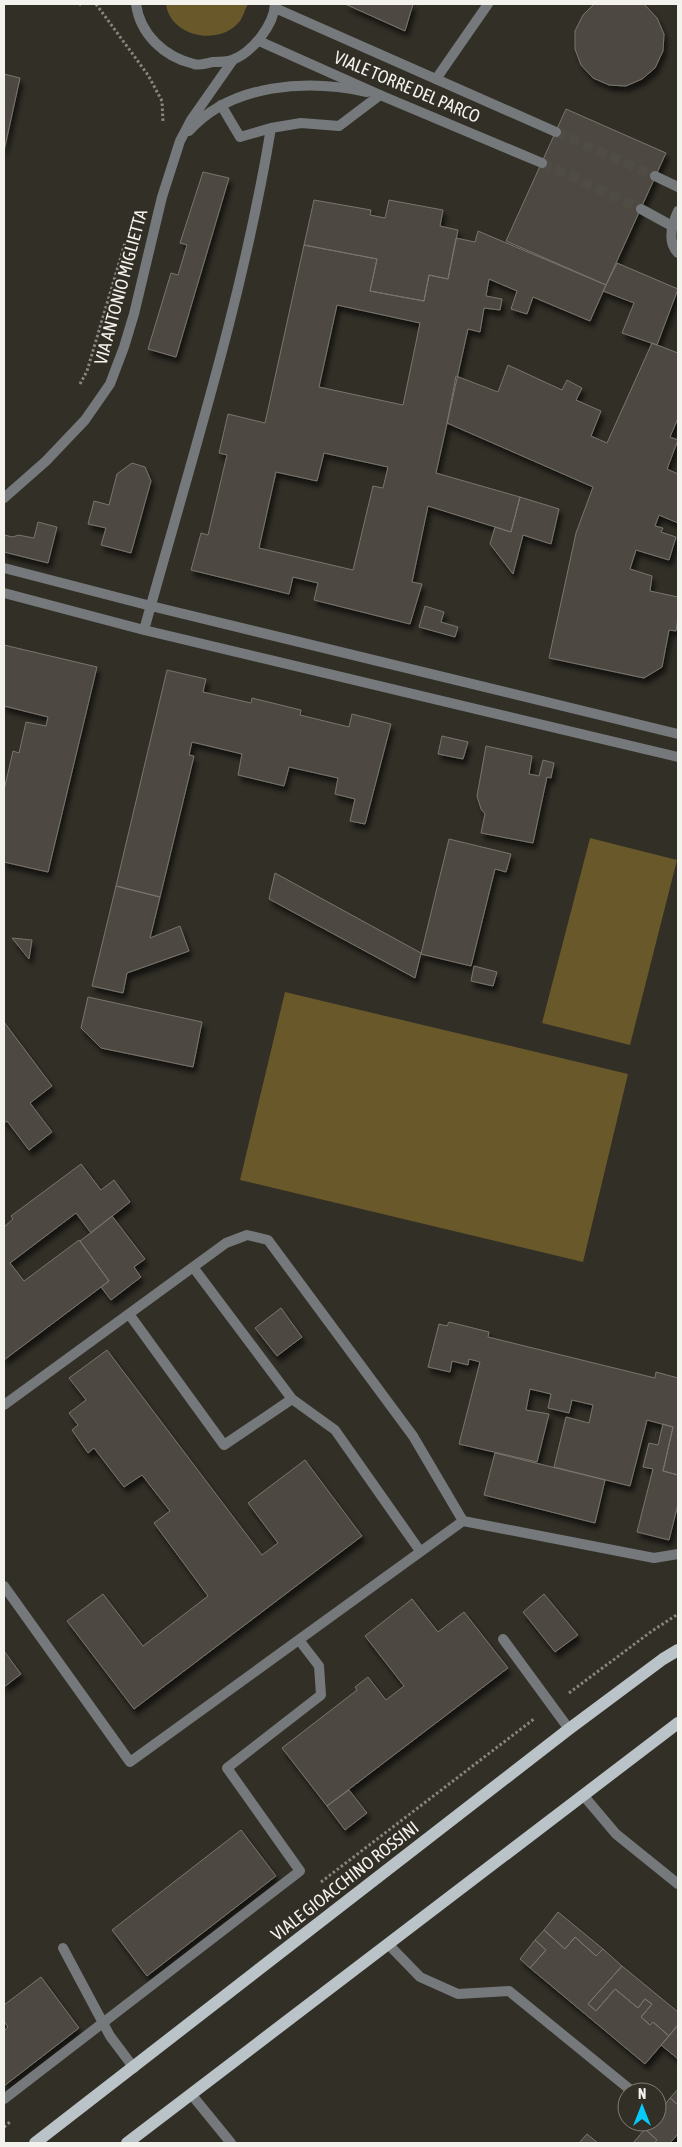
<svg xmlns="http://www.w3.org/2000/svg" width="682" height="2147" viewBox="0 0 682 2147" font-family="'Asap Condensed',sans-serif">
  <style>
    .green { fill: #68582a }
    .building { fill: #4d4a42; stroke: #78756c; fill-rule: evenodd; filter: url(#shadow) }
    .lines { fill: none; stroke-linecap: round; stroke-linejoin: round }
    .tertiary-tunnel { stroke: #4f4c45; stroke-width: 10; stroke-dasharray: 10 5; stroke-linecap: butt }
    .path { stroke: #88867f; stroke-width: 3; stroke-dasharray: 2.5 2.5; stroke-linecap: butt }
    .service { stroke: #75797b; stroke-width: 10 }
    .minor { stroke: #75797b; stroke-width: 10 }
    .tertiary { stroke: #75797b; stroke-width: 10 }
    .primary { stroke: #bac3c7; stroke-width: 12 }
    .labels { text-anchor: middle; stroke-width: 4; stroke-linejoin: round; paint-order: stroke }
    .street-label { font-size: 18px; fill: #f4f2ed; stroke: #322f27 }
  </style>
  <defs>
    <filter id="shadow"><feDropShadow dx="3" dy="5.5" stdDeviation="2.5" flood-color="#0009"/></filter>
  </defs>
  <rect width="100%" height="100%" fill="#322f27"/>
  <path class="green" d="M166,4H248C245,9 243,17 240,21C220,47 170,37 166,4Z
    M590,838L677,860L630,1045L542,1023Z
    M285,992L628,1074L583,1262L240,1180Z"/>
  <path class="building" d="M345,4H413L405,31Z
    M594,4H644L657,18L664,34L663,51L655,68L642,79L626,86L609,85L593,78L581,65L575,49V31L583,15Z
    M4,74L20,78L4,151Z
    M566,109L666,153L606,285L506,241Z
    M203,172L229,178L176,357L148,349L171,273L178,275L187,245L180,243Z
    M314,200L371,210L370,215L385,218L389,200L443,210L440,226L458,230L448,279L429,275L424,301L370,291L377,259L304,245Z
    M478,231L606,285L590,321L533,297L527,314L511,309L517,291L489,279L486,296L502,299L500,310L484,308L480,332L468,329L436,473L520,497L511,532L428,506L412,582L422,584L410,624L314,600L318,583L293,577L289,594L191,570L201,533L208,535L227,455L219,453L228,414L265,423L304,245L377,259L370,291L424,301L429,275L448,279L456,238L475,242ZM337,305L420,323L403,405L319,387ZM324,453L388,467L383,488L373,486L353,570L259,548L276,472L317,481Z
    M617,263L678,289L657,345L622,333L634,303L603,291Z
    M652,343L678,353V418L670,437L678,440L667,469L678,474V523L659,515L655,526L663,528L661,532L676,537L669,560L636,550L630,569L652,576L650,591L678,597V618L676,631L669,630L662,667L644,678L549,658L576,533L593,487L447,423L456,376L498,392L508,365L562,390L567,380L582,388L576,400L601,411L591,436L607,443Z
    M132,463L145,467L151,481L131,553L101,545L106,528L88,524L94,501L109,505L117,474Z
    M520,497L559,509L551,544L523,535L513,574L490,544L495,527L511,532Z
    M38,522L57,527L48,563L4,552V535L13,537L18,535L34,538Z
    M425,606L444,612L441,622L458,627L455,637L419,627Z
    M4,645L97,667L48,872L4,862V790L13,751L19,753L26,722L46,726L48,717L4,706Z
    M167,670L206,679L203,692L251,703L252,698L301,710L300,715L349,727L352,714L391,724L365,824L350,821L355,799L335,794L338,778L289,767L284,786L238,775L242,754L192,742L189,755L194,756L160,897L116,886Z
    M442,736L468,742L463,759L438,754Z
    M486,746L532,756L529,774L539,776L543,760L554,763L551,778L547,777L533,843L481,833L485,814L481,809L477,796Z
    M449,839L511,854L506,872L495,869L471,966L421,954Z
    M275,873L421,953L415,978L269,899Z
    M116,886L160,897L150,938L180,926L189,951L127,973L123,993L92,986Z
    M12,938L32,940L29,959Z
    M474,966L497,972L493,986L471,981Z
    M88,997L202,1022L193,1067L101,1048L81,1028Z
    M4,1022L52,1086L30,1103L52,1132L29,1150L7,1121L4,1123Z
    M81,1164L101,1190L114,1180L130,1202L91,1233L76,1213L10,1263L24,1281L79,1240L109,1281L4,1360V1227L13,1219L11,1216Z
    M112,1216L145,1259L134,1267L141,1277L111,1300L101,1287L109,1281L80,1241Z
    M281,1308L302,1337L277,1356L255,1328Z
    M449,1322L489,1332L488,1337L655,1378L656,1372L678,1378V1475L663,1471L673,1427L647,1420L630,1486L554,1467L566,1417L589,1423L593,1405L572,1400L569,1413L548,1408L551,1394L530,1389L526,1410L549,1414L537,1462L459,1444L480,1362L469,1359L468,1365L452,1361L450,1372L428,1367L439,1324L447,1326Z
    M107,1350L262,1555L278,1543L248,1503L305,1460L362,1536L134,1709L67,1621L103,1594L143,1646L208,1596L154,1523L170,1511L142,1475L124,1487L94,1448L88,1453L72,1430L78,1425L69,1413L86,1400L69,1378Z
    M663,1424L673,1427L663,1471L678,1475V1504L669,1540L637,1532L653,1469L643,1467L649,1443L658,1445Z
    M495,1453L605,1480L595,1523L484,1495Z
    M544,1594L578,1635L555,1652L523,1612Z
    M412,1599L438,1632L464,1612L508,1668L327,1806L282,1748L357,1690L355,1687L368,1677L386,1700L404,1686L365,1636Z
    M4,1651L21,1674L4,1687Z
    M349,1790L367,1813L345,1830L327,1806Z
    M241,1830L276,1876L147,1976L112,1930Z
    M558,1912L603,1949L596,1956L575,1937L565,1949L544,1930Z
    M544,1930L565,1949L575,1937L596,1956L603,1949L622,1966L588,2004L596,2011L615,1989L638,2008L645,1999L652,2004L641,2017L650,2025L653,2022L669,2036L645,2064L530,1968L546,1950L535,1940Z
    M535,1940L546,1950L530,1968L520,1959Z
    M622,1966L678,2012V2025L669,2036L653,2022L650,2025L641,2017L652,2004L645,1999L638,2008L615,1989L596,2011L588,2004Z
    M41,1977L79,2028L4,2086V2031L8,2027L4,2021V2005Z
    M678,2025V2059L661,2045Z
    M678,2089V2105L670,2098Z
    M670,2098L678,2105V2134L670,2143H654L657,2140L645,2129L651,2122H657V2115Z
    M645,2129L657,2140L654,2143H633Z
    M587,2134L598,2143H579Z"/>
  <g class="lines">
    <path class="tertiary-tunnel" d="M556,132L655,176
      M542,163L641,209"/>
    <path class="path" d="M96,4L148,75L162,101L163,122
      M79,5L80,4
      M80,384L87,371L125,243
      M569,1693L652,1631L678,1614
      M321,1882L534,1719
      M4,2127L11,2121"/>
    <path class="service" d="M221,105L240,137L271,128L301,123L339,126L380,95
      M4,568L151,606L678,734
      M4,593L144,630L678,757
      M144,630C190,464 243,298 271,128
      M193,1267L292,1399L335,1430L420,1551
      M129,1314L224,1445L292,1399
      M4,1405L226,1243L247,1235L268,1240L413,1436L463,1521
      M4,1586L130,1762L463,1521L654,1558L678,1554
      M503,1639L569,1729
      M583,1795L616,1834L678,1884
      M388,1944L420,1977L458,1994L509,1991L633,2092
      M63,1948L110,2036L134,2068
      M4,2099L300,1871L227,1768L321,1695L319,1666L299,1640"/>
    <path class="minor" d="M436,79L488,4
      M189,131C232,83 308,79 367,92
      M678,211C672,224 667,242 678,253
      M4,498L46,461L85,420L110,384L124,347L134,314L162,197L180,141L191,120L233,60"/>
    <path class="tertiary" d="M136,4C140,34 164,57 194,64C199,66 207,63 213,62C219,62 227,62 232,60C252,53 274,25 275,4
      M275,8L556,132
      M259,41L380,95L542,163
      M655,176L678,187
      M641,209L672,226L678,225
      M191,2094L231,2143"/>
    <path class="primary" d="M35,2143L569,1729L663,1659L678,1650
      M127,2143L678,1723"/>
  </g>
  <g class="labels">
    <g class="street-label">
      <text transform="translate(407 87) rotate(23)" y="6">VIALE TORRE DEL PARCO</text>
      <text transform="translate(121 287) rotate(-75)" y="6">VIA ANTONIO MIGLIETTA</text>
      <text transform="translate(345 1881) rotate(-38)" y="6">VIALE GIOACCHINO ROSSINI</text>
    </g>
  </g>
  <rect width="682" height="2147" fill="none" stroke="#f4f2ed" stroke-width="10"/>
  <g transform="translate(642 2107)"><circle r="24" fill="#322f27" stroke="#807d76"/>
  <path d="M0-4L9 19L0 12L-9 19Z" fill="#05cbf9"/>
  <text y="-8" font-size="14" font-weight="bold" text-anchor="middle" fill="#f4f2ed">N</text>
  </g>
</svg>
